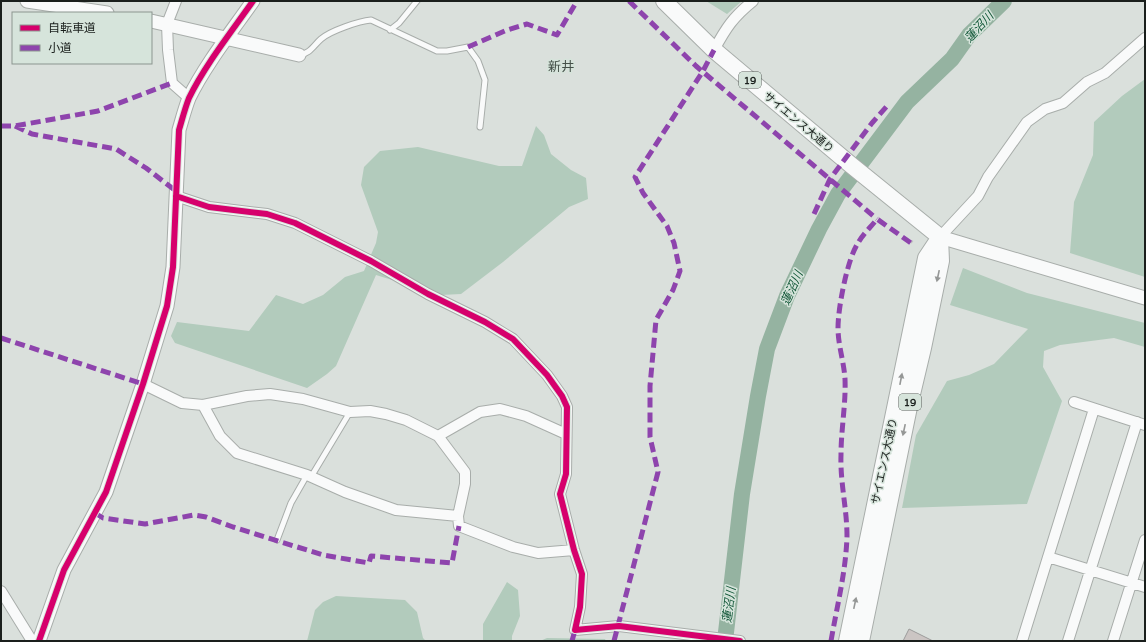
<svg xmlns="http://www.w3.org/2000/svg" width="1146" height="642" viewBox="0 0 1146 642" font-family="'Varela Round','Noto Sans JP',sans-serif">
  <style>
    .forest { fill: #b2cbbc }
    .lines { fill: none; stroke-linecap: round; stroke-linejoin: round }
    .river { stroke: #95b3a1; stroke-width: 16 }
    .building { fill: #cbc5c3; stroke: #9c9c9b }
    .service-casing { stroke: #a8adaa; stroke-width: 7 }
    .minor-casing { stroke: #a8adaa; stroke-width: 12 }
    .tertiary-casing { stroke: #a8adaa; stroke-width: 15 }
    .primary-casing { stroke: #a8adaa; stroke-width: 18 }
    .path { stroke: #bec0be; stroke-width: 1.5; stroke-dasharray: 3 3; stroke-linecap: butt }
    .service { stroke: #f9fafa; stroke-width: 5 }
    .minor { stroke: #f9fafa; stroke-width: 10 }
    .tertiary { stroke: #f9fafa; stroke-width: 13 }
    .primary { stroke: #f9fafa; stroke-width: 16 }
    .quiet { stroke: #8e44ad; stroke-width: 5; stroke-dasharray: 10 5; stroke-linecap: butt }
    .cycleway-casing { stroke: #d6e4db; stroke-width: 8 }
    .cycleway { stroke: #d6006c; stroke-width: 6 }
    .oneway { fill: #959796 }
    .labels { text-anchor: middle; stroke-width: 3; stroke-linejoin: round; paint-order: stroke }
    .shield { fill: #d6e4db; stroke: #525a55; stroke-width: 1 }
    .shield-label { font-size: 10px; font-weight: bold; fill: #1a1f1c }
    .street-label { font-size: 11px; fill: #1a1f1c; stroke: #d6e4db }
    .water-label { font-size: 12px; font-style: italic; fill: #135839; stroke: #d6e4db }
    .quarter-label { font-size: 13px; fill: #455049; stroke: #d6e4db }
  </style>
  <rect width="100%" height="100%" fill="#dae0dc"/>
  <path class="forest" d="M706,1H742L727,14Z
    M1145,79V277L1070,253L1074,202L1093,155L1094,122L1122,96Z
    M536,126L544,135L551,154L571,170L586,178L588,199L569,207L503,262L461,294L441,295L376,275L336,366L327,374L307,388L175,343L171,336L177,322L249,331L276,295L303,304L323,295L345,277L364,271L376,243L378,232L361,185L364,167L380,151L418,147L499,166H522Z
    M963,268L1027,293L1145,323V347L1114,338L1060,345L1044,351L1043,367L1062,401L1027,504L902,508L916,435L947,381L969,375L994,364L1028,329L950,305Z
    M507,582L518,590L520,616L512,636V641H483V624Z
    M336,596L405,600L417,612L423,638L426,641H307L315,610L323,602Z
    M547,638L605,639L606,641H540Z"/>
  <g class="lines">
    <path class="river" d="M725,641L742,494L758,396L767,349L787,296L819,229L838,194L907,102L952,59L969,35L1004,1"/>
  </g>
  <path class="building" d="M909,629L933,641H903Z"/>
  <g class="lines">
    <defs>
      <path id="service" d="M390,30L399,23L417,1
        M299,55C310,54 314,45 321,39C330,31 359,21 371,20L437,51H447L468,47L478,61L485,80L480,127
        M311,477L350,412
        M277,540L291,503L307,475"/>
      <path id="minor" d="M176,1L167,24L168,50L172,83L189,98
        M714,50C726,28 733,17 753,1
        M176,196L209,207L267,214L295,223L371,261L428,294L485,322L513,339L547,375L562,396L567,407L566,474L560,494L574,550L582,574L580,607L575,630L619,626L740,641
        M940,237L978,196L988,177L1027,122L1045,109L1063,103L1087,82L1105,73L1145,38
        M143,384L182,403L203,405L247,396L270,394L303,399L350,412L370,411L386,414L406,420L438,436L480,412L500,409L526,416L566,434
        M1074,402L1145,425
        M203,405L220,436L237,453L307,475L345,492L396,510L458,516
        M438,436L465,472V484L458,516L459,526L513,547L538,553L574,550
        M1048,557L1145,587
        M1,591L32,641
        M1022,641L1094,409
        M1068,641L1137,422
        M1113,641L1145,540"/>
      <path id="tertiary" d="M27,1L107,13
        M151,21L299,55
        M940,237L1145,298
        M39,641L64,570L106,492L143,384L167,306L173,267L179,130C182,120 185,108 189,98C205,65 232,31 253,1"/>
      <path id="primary" d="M664,1L714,50L851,165L940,237L941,261L923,348L909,407L861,641
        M847,641L926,258L940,237"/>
    </defs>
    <use href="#service" class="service-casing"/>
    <use href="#minor" class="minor-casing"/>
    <use href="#tertiary" class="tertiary-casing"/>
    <use href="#primary" class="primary-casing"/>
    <path class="path" d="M911,243L914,239"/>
    <use href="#service" class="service"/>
    <use href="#minor" class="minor"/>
    <use href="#tertiary" class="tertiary"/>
    <use href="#primary" class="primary"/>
    <path class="quiet" d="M629,1L696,66L877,219
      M468,47L507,30L527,24L557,35L577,1
      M1,126H15L98,111L172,83
      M15,126L32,134L116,149L146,168L176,191
      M814,214L830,179L872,123L887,106
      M1,338L143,384
      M95,513L103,518L145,524L194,515L206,517L233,527L323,555L369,563L371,556L452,563L459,526
      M572,641L575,630
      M614,641L658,472L650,437V386L656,320L673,290L680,271L674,243L667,226L643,193L635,177L703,71L714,50
      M831,641C837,606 846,571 847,536C847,509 840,482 841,455C841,429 846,404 845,379C844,362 838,345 838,328C838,308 847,260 858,243C863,234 871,227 877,219L911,243"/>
    <defs>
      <path id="cycleway" d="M176,196L209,207L267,214L295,223L371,261L428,294L485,322L513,339L547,375L562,396L567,407L566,474L560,494L574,550L582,574L580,607L575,630L619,626L740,641
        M39,641L64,570L106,492L143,384L167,306L173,267L179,130C182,120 185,108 189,98C205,65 232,31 253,1"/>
    </defs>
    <use href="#cycleway" class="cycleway-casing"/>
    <use href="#cycleway" class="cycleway"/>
  </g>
  <defs><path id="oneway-solid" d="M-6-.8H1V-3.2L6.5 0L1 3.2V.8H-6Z"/></defs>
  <g class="oneway">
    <use href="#oneway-solid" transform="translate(938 276) rotate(102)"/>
    <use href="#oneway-solid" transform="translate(901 379) rotate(-79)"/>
    <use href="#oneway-solid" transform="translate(904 430) rotate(102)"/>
    <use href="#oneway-solid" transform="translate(855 603) rotate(-78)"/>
  </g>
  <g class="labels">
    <g class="shield">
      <rect x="739" y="72" width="22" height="16" rx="3"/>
      <rect x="899" y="394" width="22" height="16" rx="3"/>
    </g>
    <g class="shield-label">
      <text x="750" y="84">19</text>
      <text x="910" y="406">19</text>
    </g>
    <g class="street-label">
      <text transform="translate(799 122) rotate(40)" y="4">サイエンス大通り</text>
      <text transform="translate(884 461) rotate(-78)" y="4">サイエンス大通り</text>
    </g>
    <g class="water-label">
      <text transform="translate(979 27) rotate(-47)" y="4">蓮沼川</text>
      <text transform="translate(792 288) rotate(-66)" y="4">蓮沼川</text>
      <text transform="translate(729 605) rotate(-83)" y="4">蓮沼川</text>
    </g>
    <g class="quarter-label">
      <text x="561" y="71">新井</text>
    </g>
  </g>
  <rect width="1146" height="642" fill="none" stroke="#1a1f1c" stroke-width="4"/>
  <rect x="12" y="12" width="140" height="52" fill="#d6e4db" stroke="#8b958f"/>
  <rect x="20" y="25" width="20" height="6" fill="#d6006c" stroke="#8b958f"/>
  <text x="48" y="32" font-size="12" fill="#1a1f1c">自転車道</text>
  <rect x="20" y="45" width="20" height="6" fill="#8e44ad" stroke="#8b958f"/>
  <text x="48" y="52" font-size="12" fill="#1a1f1c">小道</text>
</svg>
